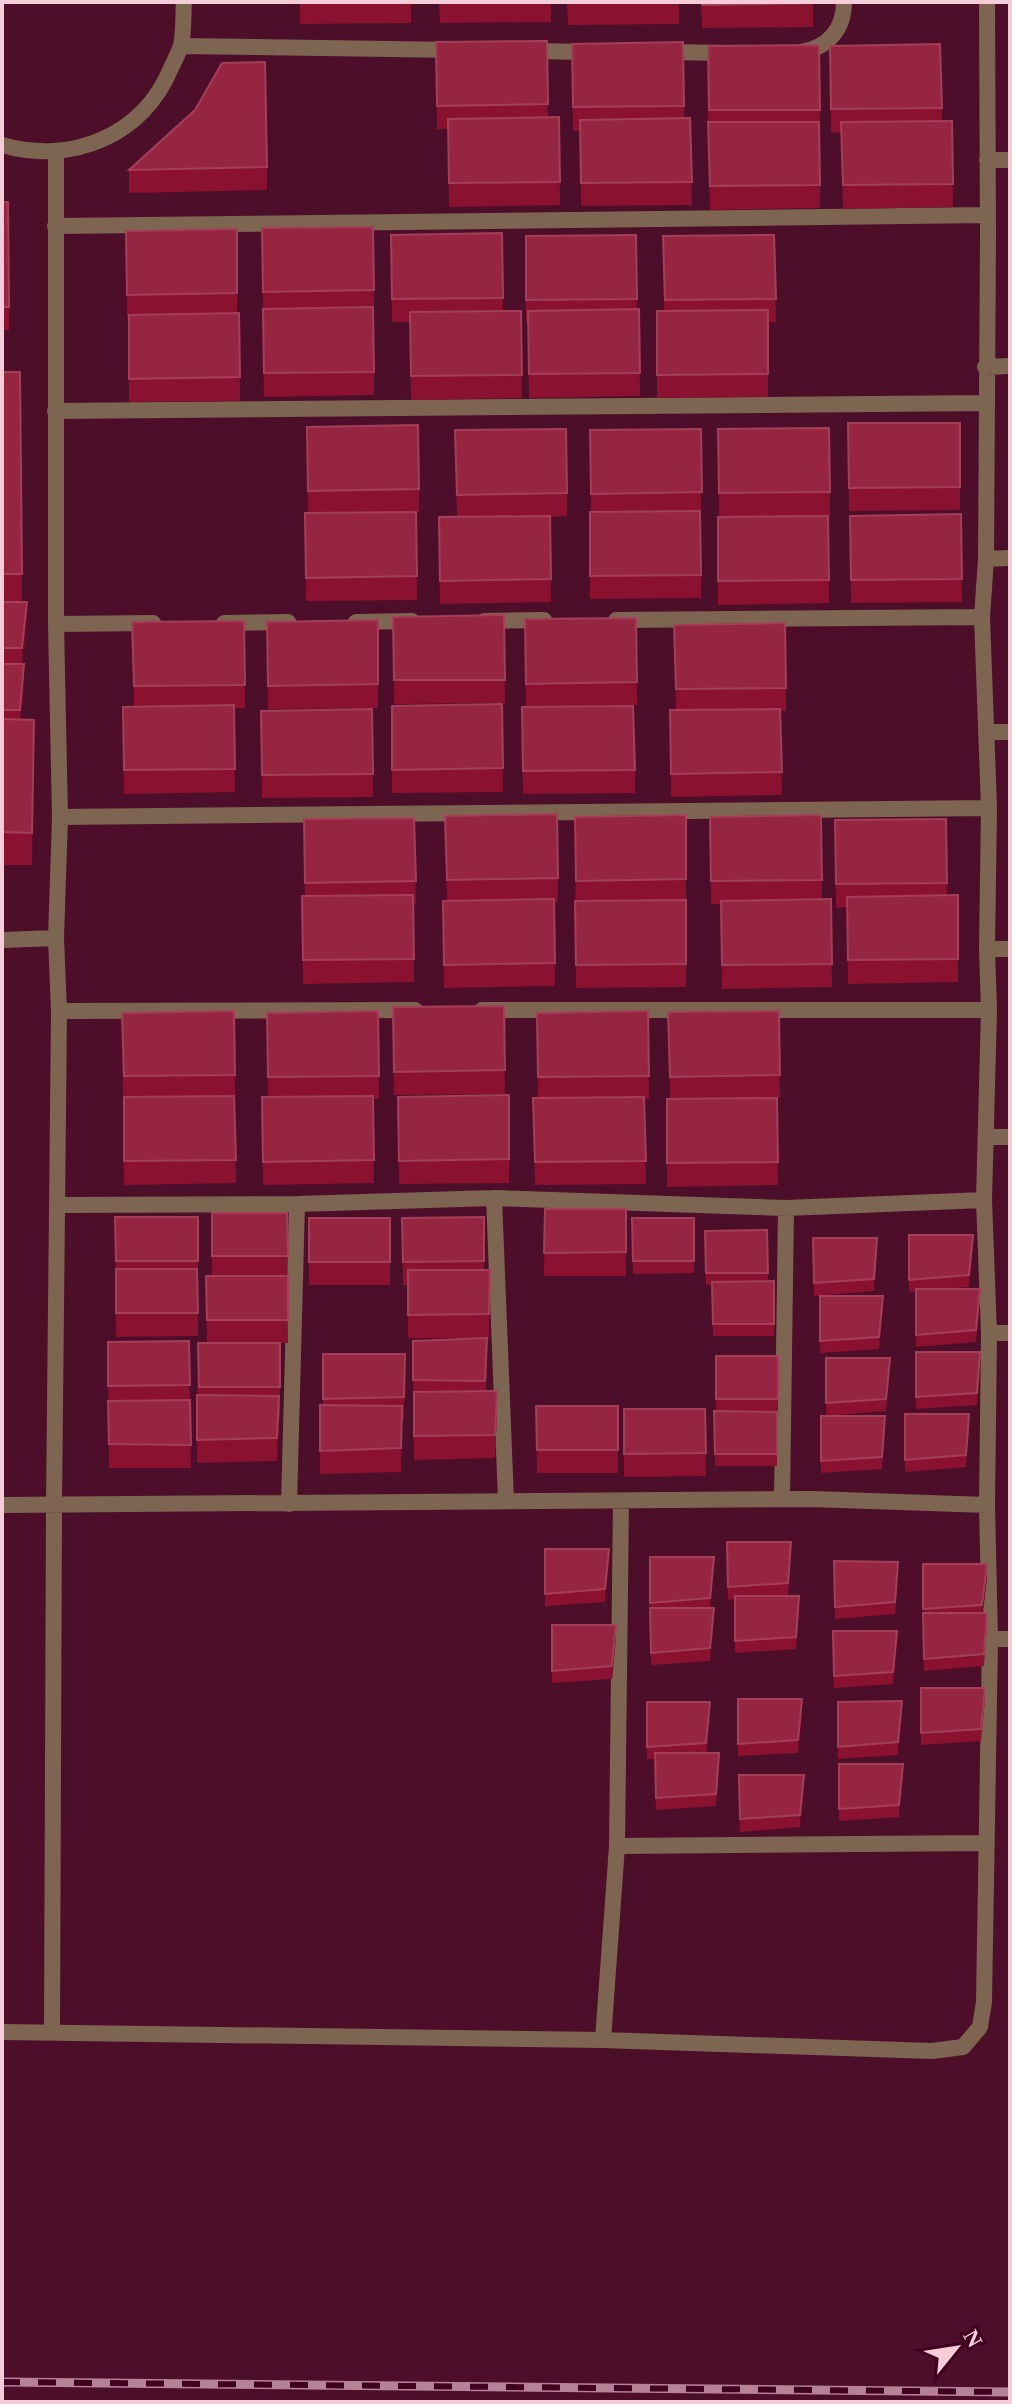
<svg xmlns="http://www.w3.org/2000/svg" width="1012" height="2404" viewBox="0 0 1012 2404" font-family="'Times New Roman',serif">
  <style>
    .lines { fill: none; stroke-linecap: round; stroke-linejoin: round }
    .street { stroke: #7e6552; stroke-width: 16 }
    .rail-casing { stroke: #b58395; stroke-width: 9 }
    .rail { stroke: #410220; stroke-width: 6; stroke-dasharray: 18; stroke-linecap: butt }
    .wall { fill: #8a112f }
    .shaded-wall { fill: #6d0725 }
    .building { fill: #962541; stroke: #a43f59; stroke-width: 2 }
  </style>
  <rect width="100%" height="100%" fill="#4d0e2a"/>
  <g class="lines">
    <path class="street" d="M181,46L458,50
      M525,51L594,52
      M665,52L730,53
      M801,52C827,48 844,30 844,2
      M2,145C71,165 143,136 171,68C174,61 179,53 181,45C184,32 183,16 184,2
      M987,160H1010
      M55,226L987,215
      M985,367L1010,366
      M55,411L985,403
      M986,559L1010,558
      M616,620L982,617
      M484,621L544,620
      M356,622L412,621
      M224,623L288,622
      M56,624L153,623
      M986,732H1010
      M60,817L989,808
      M2,940L56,938
      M987,949H1010
      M482,1010H989
      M59,1011L415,1010
      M986,1137H1010
      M494,1198L506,1501
      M58,1205L297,1204L494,1198L786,1208L984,1200
      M989,1333H1010
      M782,1499L786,1208
      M621,1501L617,1846L987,1843
      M289,1504L297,1204
      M2,1505L812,1499L987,1505
      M990,1639H1010
      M2,2032L603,2040L617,1846
      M52,2032L54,1505L59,1011L56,938L60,817L56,624V152
      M603,2040L932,2051L963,2047L980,2027L984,2002L990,1639L987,1505L989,1333L984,1200L989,1010L987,949L989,808L982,617L986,559L988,234L987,2"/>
    <defs>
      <path id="rail" d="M2,2382L1010,2392"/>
    </defs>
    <use href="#rail" class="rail-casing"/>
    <use href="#rail" class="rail"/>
  </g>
  <path class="wall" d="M300,2H411V23L300,24Z
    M439,2H551V22L440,23Z
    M567,2H679V24L568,25Z
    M701,2H813V27L702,28Z
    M547,41L548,118L559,117L560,205L449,207L448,129H437L436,42Z
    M683,42L684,118H690L692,205L581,206L580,131H573L572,44Z
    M940,44L942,121H952L953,207L843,209L841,132L831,133L830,46Z
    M708,46L820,110V208L710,210L708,145Z
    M267,167V190L129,193V170Z
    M2,202H8L9,330H2Z
    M262,228L374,290V395L264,397Z
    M237,229V313H239L240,401L129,402V318H127L126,231Z
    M502,233L503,311H521L522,398L411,400L410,322H392L391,235Z
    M636,235L637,309H639L640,396L529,398L528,323H526V236Z
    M774,235L776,322H768V397L657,398V311H664L663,236Z
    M2,372H20L22,602L27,625L23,664L24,687L21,720L34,752L32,865H2Z
    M848,423H960V510L849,511Z
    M307,427L419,489V512H416L417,600L306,601L305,513H308Z
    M829,428L830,516H719L718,429Z
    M701,429V598L590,599V512H591L590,430Z
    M455,430L567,493V516L550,517L551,602L440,604L439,517H457Z
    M961,514L962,602L851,603L850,516Z
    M828,516L829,603L718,605V517Z
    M504,615L505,703L394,704L393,617Z
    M636,618L637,705L530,707L635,770V793L523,794L522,707H526L525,619Z
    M378,620V708L268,709L267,622Z
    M244,621L245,708H234L235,792L124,794L123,707L134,706L132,622Z
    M674,625L786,688V711H780L782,795L671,797L670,710H676Z
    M502,704L503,792L392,793V706Z
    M372,709L373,797L262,798L261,711Z
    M557,814L558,902H554L555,986L444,988L443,901H447L445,816Z
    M686,815V987L576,988L575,817Z
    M821,815L822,900L831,899L832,987L722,989L721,904H711L710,817Z
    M414,818L416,904L413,905L414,982L303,984L302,896H305L304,819Z
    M946,819L947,895H958V982L848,984L847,907L836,908L835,820Z
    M504,1006L505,1094L394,1095L393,1007Z
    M234,1011L236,1183L124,1185L122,1013Z
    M378,1011L379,1099H373L374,1183L263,1185L262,1097H268L267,1013Z
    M648,1011L649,1099H644L646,1184L535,1185L533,1098H538L537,1013Z
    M779,1011L780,1098H777L778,1185L667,1187V1099H670L668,1012Z
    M509,1095V1183L399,1184L398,1097Z
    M545,1209H626V1276H544Z
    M212,1213H287L288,1343H207L206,1276H212Z
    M115,1217L198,1261V1336L116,1337Z
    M484,1217V1270H490L489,1338H408V1285H403L402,1218Z
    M309,1218H390V1285H309Z
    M632,1218H694V1273L633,1274Z
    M767,1230L768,1281H774V1336H713L712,1285H706L705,1231Z
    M909,1235L973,1247L969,1287L943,1289L980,1301L976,1342L916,1347V1291L909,1292Z
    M813,1238L877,1250L874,1291L814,1296Z
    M820,1296L883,1308L879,1349L820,1353Z
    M189,1341L191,1468H109L108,1342Z
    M413,1341L487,1361L486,1391L497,1415L495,1458L414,1460Z
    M198,1343H280V1410L277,1461L197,1463Z
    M916,1352L980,1365L977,1405L916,1409Z
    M323,1354L405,1377L404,1421H402L401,1472L320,1474V1405H323Z
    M716,1356H778V1411H716Z
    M826,1358L890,1370L886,1411L826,1416Z
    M2,1400L3,1434L2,1466Z
    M536,1406H618V1473H537Z
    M624,1409H705L706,1476L624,1477Z
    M714,1411L777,1412V1466H715Z
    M905,1414L969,1427L966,1467L905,1472Z
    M821,1416L885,1428L882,1469L821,1473Z
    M727,1542L791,1555L788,1595L780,1596L799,1608L796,1649L735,1653V1599L728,1600Z
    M545,1549L609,1561L605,1602L545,1606Z
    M650,1557L714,1569L710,1608L714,1620L710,1661L651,1665Z
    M834,1561L898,1574L895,1614L835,1619Z
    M923,1564L987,1577L983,1613L987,1626L984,1666L924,1671Z
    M552,1625L616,1637L612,1679L552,1683Z
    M833,1631L897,1643L893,1684L834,1688Z
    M921,1688L985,1700L981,1741L921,1745Z
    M738,1699L802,1712L798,1753L738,1756Z
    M647,1702L710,1714L707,1753L719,1765L716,1806L656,1810L655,1759H647Z
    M838,1702L902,1714L898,1755L838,1759Z
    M839,1764L903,1776L899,1817L839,1821Z
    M739,1775L804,1787L800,1827L740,1832Z"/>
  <path class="shaded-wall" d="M27,602V625L22,671V648Z
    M24,664V687L20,733V710Z
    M973,1235V1247L969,1287V1275Z
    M877,1238V1250L874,1291V1279Z
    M883,1296V1308L879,1349V1337Z
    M279,1396V1419L277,1461V1438Z
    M609,1549V1561L605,1602V1589Z
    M714,1557V1569L710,1610V1598Z
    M987,1564V1577L982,1617V1605Z
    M714,1608V1620L710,1661V1648Z
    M616,1625V1637L612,1679V1666Z
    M897,1631V1643L893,1684V1672Z
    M802,1699V1712L798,1753V1740Z
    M902,1701V1714L898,1755V1742Z
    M710,1702V1714L706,1755V1743Z
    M903,1764V1776L899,1817V1805Z
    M804,1775V1787L800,1827V1815Z"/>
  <path class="building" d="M702,2H813V3L702,5Z
    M547,41L548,104L437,106L436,42Z
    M683,42L684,106L573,107L572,44Z
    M940,44L942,108L831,109L830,46Z
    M819,45L820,110H709L708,46Z
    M265,62L267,167L129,170L195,110L222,63Z
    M559,117L560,182L449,183L448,119Z
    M690,118L692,182L581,183L580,120Z
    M952,121L953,184L843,185L841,122Z
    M708,122H819L820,185L710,186Z
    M2,202H8L9,307H2Z
    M373,227L374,290L263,292L262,228Z
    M237,229V293L127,295L126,231Z
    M502,233L503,298L392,299L391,235Z
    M636,235L637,299L526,300V236Z
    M774,235L776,299L665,300L663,236Z
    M373,307L374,372L264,373L263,309Z
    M639,309L640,373L529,374L528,311Z
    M768,310V374L657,375V311Z
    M521,311L522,375L411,376L410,312Z
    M239,313L240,377L129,379V315Z
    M2,372H20L22,574H2Z
    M848,423H960V487L849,488Z
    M418,425L419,489L308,491L307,427Z
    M829,428L830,492L719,493L718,429Z
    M566,429L567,493L457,495L455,430Z
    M701,429L702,492L591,494L590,430Z
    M700,511L701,575L590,576V512Z
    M416,512L417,576L306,578L305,513Z
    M961,514L962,579L851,580L850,516Z
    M550,516L551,579L440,581L439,517Z
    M828,516L829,580L718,581V517Z
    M2,602H27L22,648H2Z
    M504,615L505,680H394L393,617Z
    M636,618L637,682L526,684L525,619Z
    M378,620V684L268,686L267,622Z
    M244,621L245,685L134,686L132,622Z
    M785,623L786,688L676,689L674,625Z
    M2,664H24L20,710H2Z
    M502,704L503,768L392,770V706Z
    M234,705L235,769L124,770L123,707Z
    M633,706L635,770L523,771L522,707Z
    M372,709L373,774L262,775L261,711Z
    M780,709L782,772L671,774L670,710Z
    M2,719L34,720L32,833L2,832Z
    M557,814L558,878L447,880L445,816Z
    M686,815V879L576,881L575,817Z
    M821,815L822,880L711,881L710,817Z
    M414,818L416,881L305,883L304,819Z
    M946,819L947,883L836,884L835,820Z
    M413,895L414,959L303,960L302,896Z
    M958,895V959L848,960L847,897Z
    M554,899L555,963L444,965L443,901Z
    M831,899L832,964L722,965L721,901Z
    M686,900V964L576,965L575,901Z
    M504,1006L505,1070L394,1072L393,1007Z
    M234,1011L235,1075L124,1076L122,1013Z
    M378,1011L379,1076L268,1077L267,1013Z
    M648,1011L649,1076L538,1077L537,1013Z
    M779,1011L780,1075L670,1077L668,1012Z
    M509,1095V1159L399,1161L398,1097Z
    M234,1096L236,1160L124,1161V1097Z
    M373,1096L374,1160L263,1162L262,1097Z
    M644,1097L646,1161L535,1162L533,1098Z
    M777,1098L778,1162L667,1163V1099Z
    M545,1209H626V1252L544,1253Z
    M212,1213H287L288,1256H212Z
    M115,1217H198V1261H116Z
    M484,1217V1261L403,1262L402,1218Z
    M309,1218H390V1262H309Z
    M632,1218H694V1261H633Z
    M767,1230L768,1273H706L705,1231Z
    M909,1235H973L969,1275L909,1280Z
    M813,1238H877L874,1279L814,1283Z
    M116,1269H197L198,1313H116Z
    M408,1270H490L489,1314L408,1315Z
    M206,1276H288V1320H207Z
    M774,1281V1324H713L712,1282Z
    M916,1289H980L976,1330L916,1335Z
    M820,1296H883L879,1337L820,1341Z
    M487,1338L485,1381L413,1380V1341Z
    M189,1341L190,1385L108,1386V1342Z
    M198,1343H280V1387H199Z
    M916,1352H980L977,1393L916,1397Z
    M323,1354H405L404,1397L323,1399Z
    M716,1356H778V1399H716Z
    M826,1358H890L886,1399L826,1403Z
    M497,1391L495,1435L414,1436V1392Z
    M197,1395L279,1396L277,1438L197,1440Z
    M190,1400L191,1445L109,1444L108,1401Z
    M320,1405L402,1406L401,1448L320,1451Z
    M536,1406H618V1450H537Z
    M624,1409H705L706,1453L624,1454Z
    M714,1411L777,1412V1454H715Z
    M905,1414H969L966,1455L905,1460Z
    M821,1416H885L882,1457L821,1461Z
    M727,1542H791L788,1583L728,1587Z
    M545,1549H609L605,1589L545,1594Z
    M650,1557H714L710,1598L650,1603Z
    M834,1561L898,1562L895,1602L835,1607Z
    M923,1564H987L982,1605L923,1609Z
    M735,1596H799L796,1637L735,1641Z
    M650,1608H714L710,1648L651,1653Z
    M923,1613H987L984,1654L924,1659Z
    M552,1625H616L612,1666L552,1671Z
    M833,1631H897L893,1672L834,1676Z
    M921,1688H985L981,1729L921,1733Z
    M738,1699H802L798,1740L738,1744Z
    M902,1701L898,1742L838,1747V1702Z
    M647,1702H710L706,1743L647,1747Z
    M655,1753H719L716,1794L656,1798Z
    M839,1764H903L899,1805L839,1809Z
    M739,1775H804L800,1815L740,1819Z"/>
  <rect width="1012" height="2404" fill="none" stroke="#f5ccd8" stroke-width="8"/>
  <g transform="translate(956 2348) rotate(60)" stroke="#410220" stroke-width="6" paint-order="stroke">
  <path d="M0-6L14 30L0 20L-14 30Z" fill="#f5ccd8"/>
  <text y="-12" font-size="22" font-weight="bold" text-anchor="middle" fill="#f5ccd8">N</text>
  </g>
</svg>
